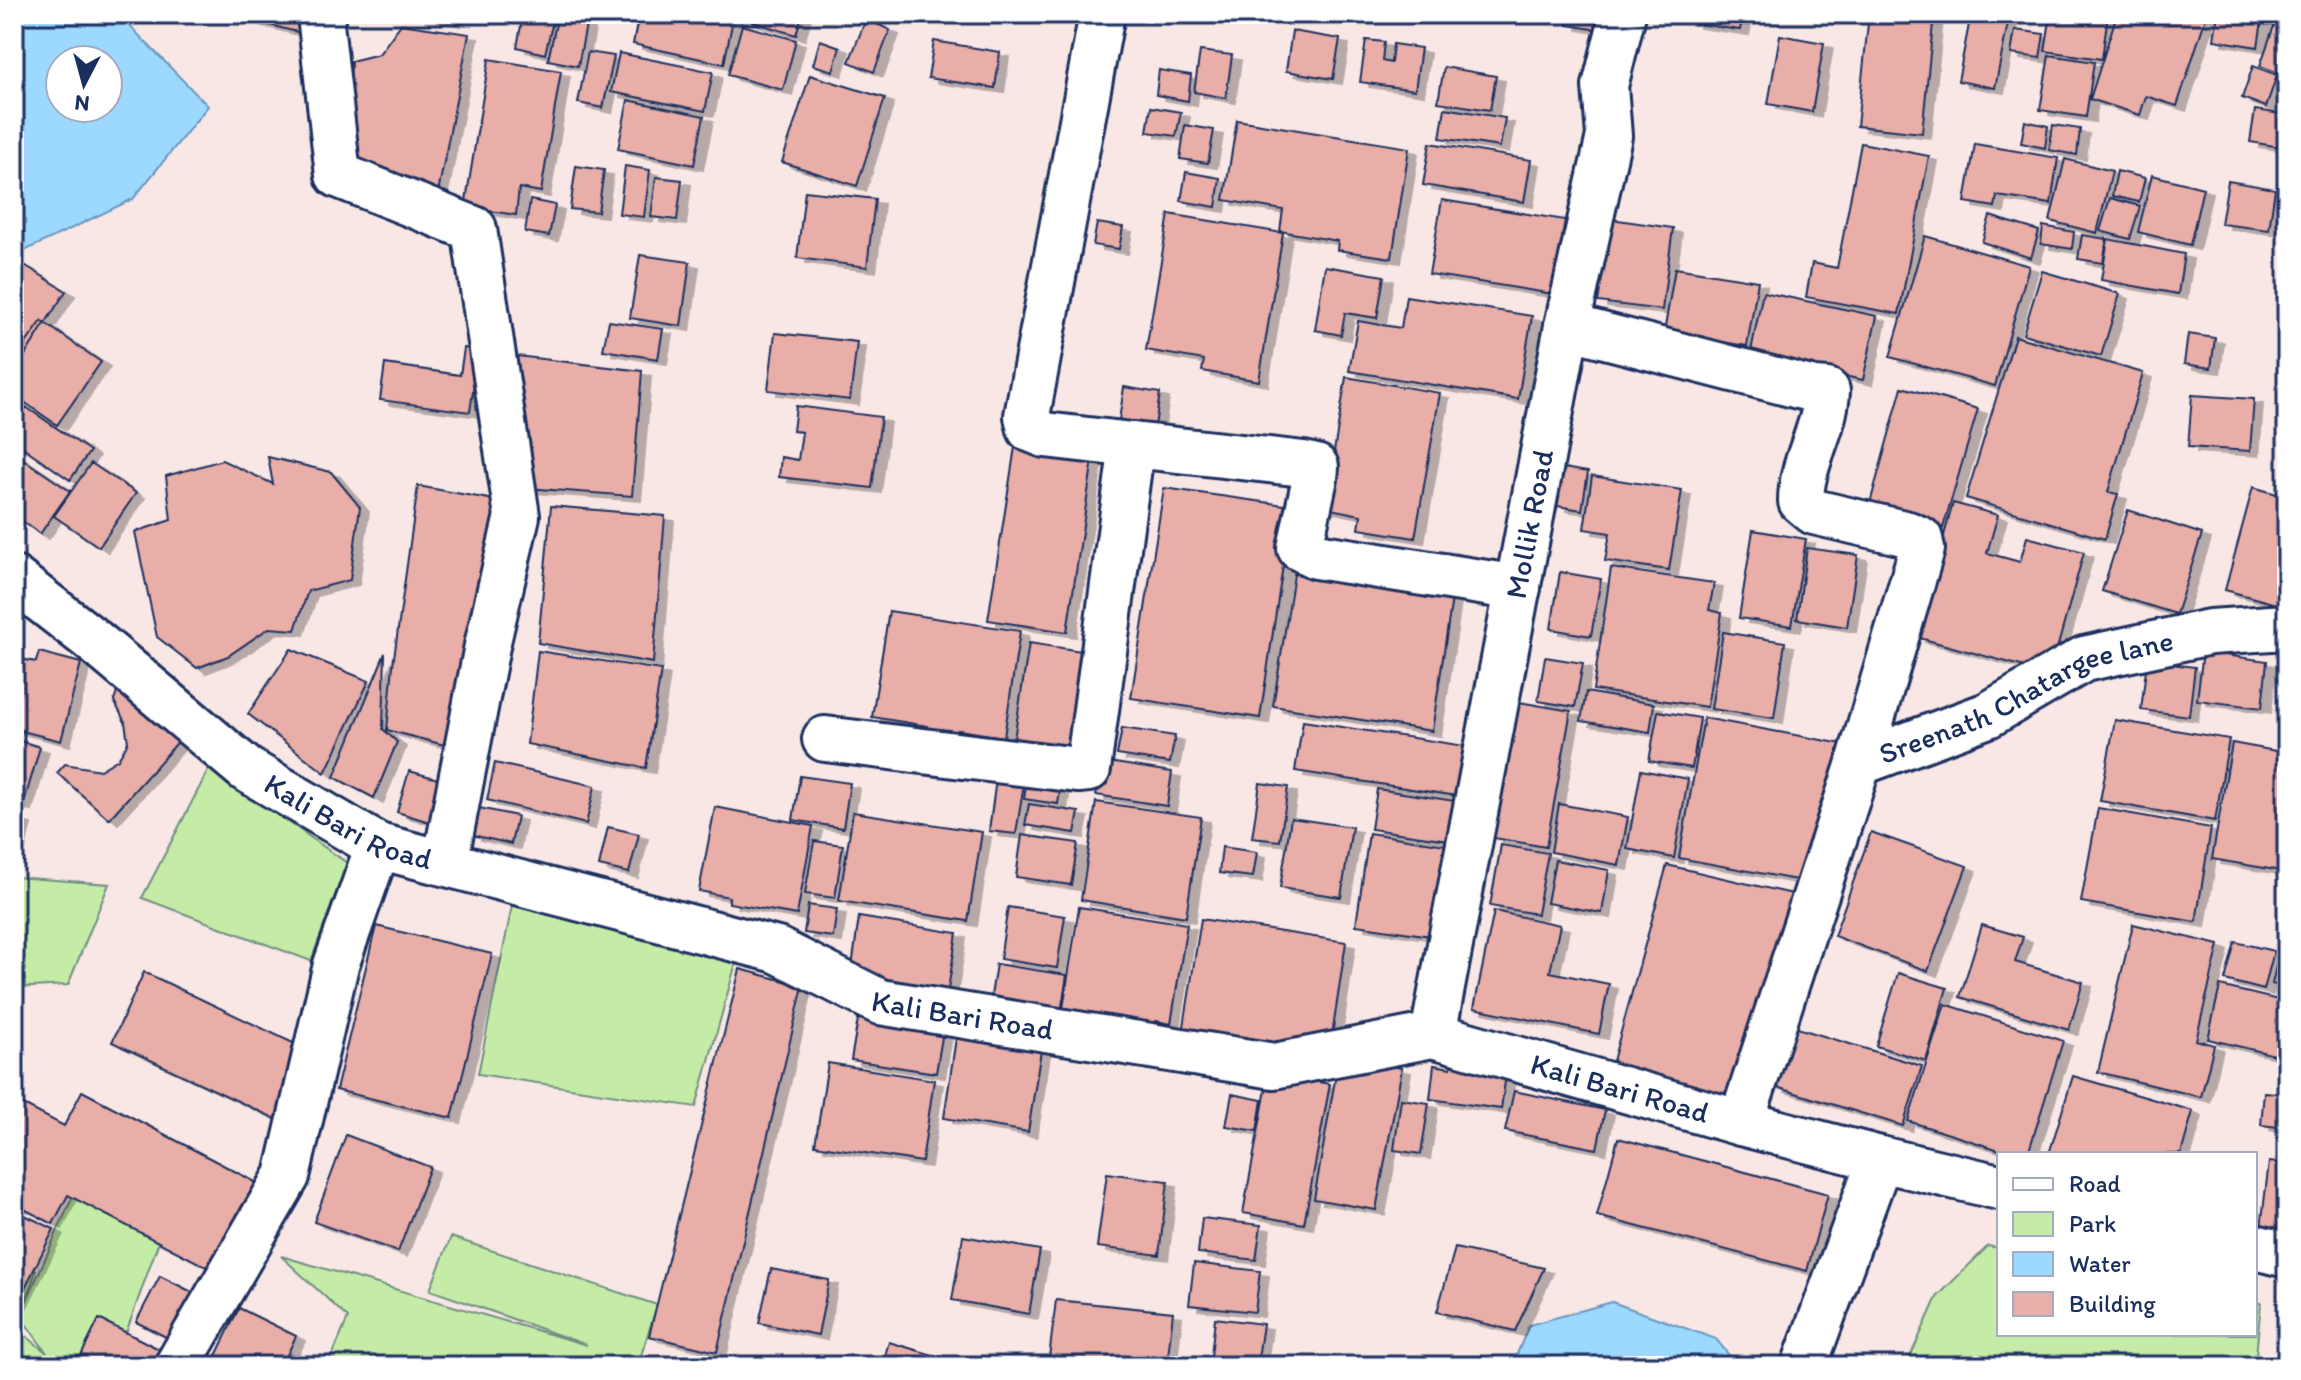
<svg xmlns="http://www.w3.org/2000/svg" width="2301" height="1380" viewBox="0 0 2301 1380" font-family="Itim,sans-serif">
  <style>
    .green { fill: #c5eca7; stroke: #708e82; stroke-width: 2 }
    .water { fill: #9dd9fe; stroke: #6995be; stroke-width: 2; fill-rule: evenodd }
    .building { fill: #e8aea7; stroke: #1b2f5e; stroke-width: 2; filter: url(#shadow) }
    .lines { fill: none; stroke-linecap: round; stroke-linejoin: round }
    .minor-casing { stroke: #1b2f5e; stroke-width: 50 }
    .minor { stroke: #fff; stroke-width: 44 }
    .labels { text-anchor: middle; stroke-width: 6; stroke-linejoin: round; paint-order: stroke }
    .street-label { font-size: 30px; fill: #1b2f5e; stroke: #fff }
  </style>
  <defs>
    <filter id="shadow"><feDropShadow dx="9" dy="5" stdDeviation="0" flood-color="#0004"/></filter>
  </defs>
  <rect width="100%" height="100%" fill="#f8e7e5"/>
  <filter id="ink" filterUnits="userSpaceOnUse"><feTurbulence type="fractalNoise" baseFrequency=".0125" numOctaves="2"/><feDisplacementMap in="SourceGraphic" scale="16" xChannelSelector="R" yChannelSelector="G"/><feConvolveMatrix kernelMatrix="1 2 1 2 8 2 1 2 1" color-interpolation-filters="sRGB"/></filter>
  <g filter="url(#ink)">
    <path class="green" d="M210,767L347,863L311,961L142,898Z
      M14,877L109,884L68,985L14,988Z
      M514,896L739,952L696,1107L478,1074Z
      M76,1189L164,1227L126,1333L99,1320L76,1366H14V1326L47,1353L20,1316L14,1312V1261L36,1270L26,1302Z
      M451,1237L657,1305L639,1362L650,1366H328L348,1318L281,1256L587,1345L430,1290Z
      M1988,1246L1999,1248V1334H2255V1301L2261,1303L2255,1366H1906L1937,1297Z"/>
    <path class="water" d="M14,14H105L128,24L208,106L133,199L14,256ZM60,60H108V108H60Z
      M1612,1302L1716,1339L1738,1366H1512L1529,1325Z"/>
    <path class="building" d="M226,14H310L305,34Z
      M420,14H453L452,21Z
      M639,14H734L724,64L633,44Z
      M752,14H802L796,35L750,21Z
      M1570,14H1608L1605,31L1568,25Z
      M1692,14H1743L1740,30L1691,23Z
      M1869,14H1934L1922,133L1857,126Z
      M1971,14L2009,18L1995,88L1958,81Z
      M2051,14H2108L2102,59L2045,51Z
      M2117,14H2207L2177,106L2146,96L2140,115L2090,99Z
      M2218,14H2263L2258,47L2214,40Z
      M2278,14H2287V76L2260,66Z
      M523,15L553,21L545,54L517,47Z
      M557,19L586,25L578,66L548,60Z
      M866,19L890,30L874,72L849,62Z
      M401,24L469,34L436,203L347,168L351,61L379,54Z
      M742,25L796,40L783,90L728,75Z
      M2015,30L2044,34L2040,58L2011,54Z
      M1292,31L1340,39L1333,79L1286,71Z
      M1780,35L1824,43L1812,112L1768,104Z
      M820,40L840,47L833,71L813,65Z
      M1366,40L1384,42L1382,61L1391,63L1393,44L1421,48L1415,90L1360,82Z
      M934,41L1000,52L995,88L928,78Z
      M1200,51L1232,55L1226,98L1194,92Z
      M588,52L614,56L603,108L578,103Z
      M619,53L713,72L705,111L611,92Z
      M2049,55L2094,62L2086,117L2040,110Z
      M489,59L561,71L541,192L519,188L516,215L465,207Z
      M2253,66L2277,75L2266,107L2242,98Z
      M1444,67L1496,76L1490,110L1438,102Z
      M1159,70L1191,75L1188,101L1156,95Z
      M810,75L885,98L857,186L782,162Z
      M628,100L704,116L694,165L618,149Z
      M1151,107L1181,112L1176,136L1147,132Z
      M1445,108L1505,118L1500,147L1440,138Z
      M2255,110L2287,115V148L2250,142Z
      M1237,120L1409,148L1392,258L1337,250L1338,241L1280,231L1283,210L1224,200Z
      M2025,121L2048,126L2045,148L2021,143Z
      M1185,125L1214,130L1208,163L1180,159Z
      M2053,125L2080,129L2077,155L2049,150Z
      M1430,143L1531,160L1524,202L1423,185Z
      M1861,143L1929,156L1899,314L1806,297L1812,263L1837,268Z
      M1975,144L2058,158L2051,204L1997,196L1995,207L1965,202Z
      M2065,159L2112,171L2097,233L2050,221Z
      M576,166L604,170L598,212L570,209Z
      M625,166L650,170L644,217L619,214Z
      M2117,171L2145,178L2139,202L2112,196Z
      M1186,172L1220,178L1216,207L1181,201Z
      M2152,175L2203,188L2190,245L2138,232Z
      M656,177L682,180L677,220L651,217Z
      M2228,181L2275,189L2269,230L2221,224Z
      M805,191L875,199L867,267L797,258Z
      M2110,198L2140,206L2130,239L2100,231Z
      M530,200L555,205L549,236L525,232Z
      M1442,200L1565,220L1553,294L1429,274Z
      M1169,214L1283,233L1259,381L1202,371L1204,360L1146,350Z
      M1990,216L2039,231L2031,258L1982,242Z
      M1611,219L1673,228L1662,310L1598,302Z
      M1097,223L1123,227L1119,249L1093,245Z
      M2043,226L2074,232L2072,249L2041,244Z
      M2082,235L2107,239L2103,263L2078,259Z
      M1925,236L2029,266L1995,386L1890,357Z
      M2108,239L2184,254L2178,294L2101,280Z
      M640,255L690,262L681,326L630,318Z
      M23,264L66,291L14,372V278Z
      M1325,266L1384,276L1377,318L1345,313L1341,335L1315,330Z
      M1675,268L1758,281L1747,346L1664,333Z
      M2042,271L2120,294L2101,356L2023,334Z
      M1763,292L1877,316L1863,380L1750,356Z
      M1406,296L1532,316L1518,399L1349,371L1358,321L1401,328Z
      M42,321L101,362L57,425L14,395V360Z
      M609,321L663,329L658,359L603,350Z
      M775,333L857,342L850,400L768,390Z
      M2188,334L2215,338L2211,368L2184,364Z
      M2015,336L2143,373L2108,492L2118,494L2105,539L1966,498Z
      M464,348L479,350L470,412L380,400L385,364L460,375Z
      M517,356L642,371L632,496L526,488Z
      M1346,377L1440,393L1415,538L1359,529L1361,515L1325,508Z
      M1124,387L1160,393L1154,433L1118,427Z
      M1902,387L1978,409L1943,528L1869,507Z
      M2192,395L2254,399L2250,451L2188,447Z
      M796,406L881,417L872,488L779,477L781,457L798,460L802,432L793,431Z
      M26,407L90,451L70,480L14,441V425Z
      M1015,447L1093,459L1067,632L988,620Z
      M14,453L70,491L40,534L14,515Z
      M268,457L331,472L360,507L350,580L308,591L295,630L269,628L228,656L197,668L157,637L135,532L171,520L166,476L222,460L273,484Z
      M91,463L136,493L99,547L54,516Z
      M1563,468L1588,472L1582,510L1557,506Z
      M1592,476L1682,490L1669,570L1605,561L1610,533L1584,529Z
      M418,486L500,501L456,748L387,730L393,665Z
      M2253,487L2287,497V607L2225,590Z
      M1164,488L1292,506L1260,718L1131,698Z
      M1953,503L1998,515L1987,553L2020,562L2027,537L2084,552L2050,674L1916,637Z
      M551,506L665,516L653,663L538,643Z
      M2128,510L2202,534L2176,614L2102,591Z
      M1753,530L1806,539L1792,626L1739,618Z
      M1807,548L1858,555L1847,627L1797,619Z
      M1611,568L1714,583L1709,610L1722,613L1707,707L1593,690Z
      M1560,572L1601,579L1591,636L1551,629Z
      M1294,574L1452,598L1432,731L1273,706Z
      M889,611L1020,631L1004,737L958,730L956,747L925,743L928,726L872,717Z
      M1723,632L1785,642L1774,718L1711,709Z
      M1029,643L1095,653L1079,750L1014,739Z
      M291,649L369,681L325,773L248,714Z
      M538,651L661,670L646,768L527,744Z
      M39,652L81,663L61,741L14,729V666L16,658L36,662Z
      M2203,652L2267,661L2262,708L2197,700Z
      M385,653L383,729L397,742L374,798L334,777Z
      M1545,657L1583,663L1575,707L1538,701Z
      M2147,661L2195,667L2189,716L2141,710Z
      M122,679L185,734L109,819L57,773L65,764L100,770L118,759L128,742L125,722L114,701Z
      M2286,682H2287V714H2282Z
      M1586,692L1654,704L1650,732L1581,721Z
      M1519,702L1571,711L1546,847L1494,838Z
      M1658,711L1700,718L1692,768L1649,761Z
      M1704,718L1843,744L1818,884L1679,858Z
      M2115,720L2229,739L2215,821L2100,801Z
      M1303,721L1465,746L1457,796L1295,771Z
      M1122,728L1175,736L1170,763L1117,755Z
      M14,739L40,747L23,806L14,804Z
      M2232,743L2287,753V872L2212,859Z
      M1102,761L1172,772L1167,806L1096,795Z
      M495,763L595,786L586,824L487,800Z
      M1641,770L1688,779L1674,858L1627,849Z
      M409,771L449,782L436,824L397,812Z
      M800,776L850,783L843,828L793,820Z
      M996,779L1024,783L1016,834L989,831Z
      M1027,779L1061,783L1058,804L1024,799Z
      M1260,783L1288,787L1280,841L1252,838Z
      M1377,789L1455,801L1449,840L1371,829Z
      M1096,802L1201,817L1186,917L1081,900Z
      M1029,804L1079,812L1075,833L1025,825Z
      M1559,804L1628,817L1619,865L1551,852Z
      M715,807L813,826L797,915L729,903V897L699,891Z
      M479,808L517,816L511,844L472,835Z
      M2098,808L2211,828L2196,922L2081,902Z
      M853,812L982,832L968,921L839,901Z
      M14,817L22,819L16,844H14Z
      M1291,818L1352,827L1341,897L1280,888Z
      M608,827L639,834L629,873L599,866Z
      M1871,832L1967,866L1928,971L1834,936Z
      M1369,833L1452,846L1438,937L1356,925Z
      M1022,835L1078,843L1071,885L1016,877Z
      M814,841L843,845L835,898L805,894Z
      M1501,845L1548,853L1537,914L1490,906Z
      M1222,847L1257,852L1253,877L1219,873Z
      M1555,860L1609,870L1602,913L1547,903Z
      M1667,865L1810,898L1754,1052L1712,1110L1608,1079Z
      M808,905L837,909L833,937L804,933Z
      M1008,907L1065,916L1057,968L1000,959Z
      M1079,907L1187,924L1171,1024L1156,1021L1153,1035L1061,1021Z
      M1494,911L1560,925L1550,972L1609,984L1599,1034L1474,1008Z
      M859,917L957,933L947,996L850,981Z
      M1201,919L1346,942L1330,1049L1277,1041L1276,1054L1182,1039Z
      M2133,924L2219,945L2196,1040L2214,1045L2201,1097L2098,1072Z
      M1982,925L2023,937L2015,962L2083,982L2069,1030L1960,997Z
      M376,926L492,954L452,1118L336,1090Z
      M2235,942L2274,951L2264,990L2225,980Z
      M2281,945L2287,946V988L2272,984Z
      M996,964L1067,975L1059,1025L988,1015Z
      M740,969L803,986L717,1352L649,1336Z
      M144,972L310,1051L278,1120L112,1042Z
      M1898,973L1947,988L1926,1061L1876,1046Z
      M2220,986L2287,1002V1058L2208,1039Z
      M1945,1004L2063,1041L2028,1154H2012L1908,1121Z
      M858,1019L943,1031L936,1073L851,1060Z
      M1794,1027L1922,1066L1903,1126L1776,1087Z
      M956,1038L1041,1050L1028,1132L944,1118Z
      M1339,1057L1402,1068L1376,1210L1314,1199Z
      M1452,1060L1507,1068L1501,1109L1430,1099L1434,1065L1451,1068Z
      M828,1063L934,1080L922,1162L815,1145Z
      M1269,1073L1330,1084L1304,1224L1243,1213Z
      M2073,1076L2193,1111L2181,1154H2049Z
      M82,1091L261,1185L216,1272L68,1195L53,1224L14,1204V1100L64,1126Z
      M1514,1091L1605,1110L1597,1149L1505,1131Z
      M2264,1092L2287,1094V1128L2261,1125Z
      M1232,1094L1262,1100L1257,1131L1226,1126Z
      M1401,1099L1429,1103L1421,1154L1394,1150Z
      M346,1135L430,1167L398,1252L314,1222Z
      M1618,1138L1828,1194L1807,1271L1597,1216Z
      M2269,1162L2287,1164V1240L2260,1236Z
      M1107,1173L1168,1181L1159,1255L1097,1247Z
      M14,1210L54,1229L17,1304L14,1303Z
      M1202,1218L1261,1225L1256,1260L1198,1253Z
      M963,1236L1040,1250L1029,1314L952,1300Z
      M1455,1248L1544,1268L1515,1331L1437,1312Z
      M1194,1263L1260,1271L1255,1312L1189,1305Z
      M771,1269L829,1280L818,1335L759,1323Z
      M160,1276L212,1302L188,1348L136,1322Z
      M1056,1300L1173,1312L1167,1366H1048Z
      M239,1308L296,1336L282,1366H211Z
      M1215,1318L1263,1324L1257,1366H1210Z
      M99,1319L179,1359L175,1366H76Z
      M889,1342L943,1358L941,1366H882Z"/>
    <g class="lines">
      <defs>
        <g id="minor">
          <path d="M323,14L321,24L338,175L474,229L517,516L487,646L445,863"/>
          <path d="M1102,14L1027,416L1030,429L1045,435L1132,445"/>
          <path d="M1567,326L1814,390L1827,391C1825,430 1801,463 1801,501L1814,512L1908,534L1920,539L1922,549L1859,763"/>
          <path id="s1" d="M14,579L95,642L246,769L378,846L777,950L880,1002L1274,1066L1433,1035L1741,1123L1880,1159L1999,1187"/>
          <path d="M825,739L1078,770L1088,769L1132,445L1304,464L1316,467L1315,478L1300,548L1316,556L1518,588"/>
          <path id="s2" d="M1433,1035L1567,326L1609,136L1605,86L1623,14"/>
          <path id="s3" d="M1741,1123L1859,763L1988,715L2084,659L2210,632L2287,627"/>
          <path d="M2255,1247L2287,1255"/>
          <path d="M177,1366L287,1176L336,965L378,846"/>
          <path d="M1804,1366L1880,1159"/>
        </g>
      </defs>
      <use href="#minor" class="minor-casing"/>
      <use href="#minor" class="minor"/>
    </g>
  </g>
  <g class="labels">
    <g class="street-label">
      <text dy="10" stroke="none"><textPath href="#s2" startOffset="520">Mollik Road</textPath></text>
      <text dy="10" stroke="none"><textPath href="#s3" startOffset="560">Sreenath Chatargee lane</textPath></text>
      <text dy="10" stroke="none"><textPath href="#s1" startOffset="416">Kali Bari Road</textPath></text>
      <text dy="10" stroke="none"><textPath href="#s1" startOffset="1064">Kali Bari Road</textPath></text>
      <text dy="10" stroke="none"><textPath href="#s1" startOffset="1736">Kali Bari Road</textPath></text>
    </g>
  </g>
  <rect width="2301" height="1380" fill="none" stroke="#fff" stroke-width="48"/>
  <rect x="24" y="24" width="2253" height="1332" fill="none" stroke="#1b2f5e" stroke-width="3" filter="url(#ink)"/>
  <rect x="1997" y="1152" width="260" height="184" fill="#ffffff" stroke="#a4acbf" stroke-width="2"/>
  <rect x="2013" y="1178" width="40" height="12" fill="#ffffff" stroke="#a4acbf" stroke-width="2"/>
  <text x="2069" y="1192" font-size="24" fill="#1b2f5e">Road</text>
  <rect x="2013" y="1212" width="40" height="24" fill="#c5eca7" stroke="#a4acbf" stroke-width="2"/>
  <text x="2069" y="1232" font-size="24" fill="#1b2f5e">Park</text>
  <rect x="2013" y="1252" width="40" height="24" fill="#9dd9fe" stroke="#a4acbf" stroke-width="2"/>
  <text x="2069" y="1272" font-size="24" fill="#1b2f5e">Water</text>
  <rect x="2013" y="1292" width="40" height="24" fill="#e8aea7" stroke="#a4acbf" stroke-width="2"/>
  <text x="2069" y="1312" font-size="24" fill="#1b2f5e">Building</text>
  <g transform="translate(84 84) rotate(186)"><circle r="38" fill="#ffffff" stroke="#a4acbf" stroke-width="2"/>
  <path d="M0-6L14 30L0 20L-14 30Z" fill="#1b2f5e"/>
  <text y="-12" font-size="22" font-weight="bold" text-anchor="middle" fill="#1b2f5e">N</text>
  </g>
</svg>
